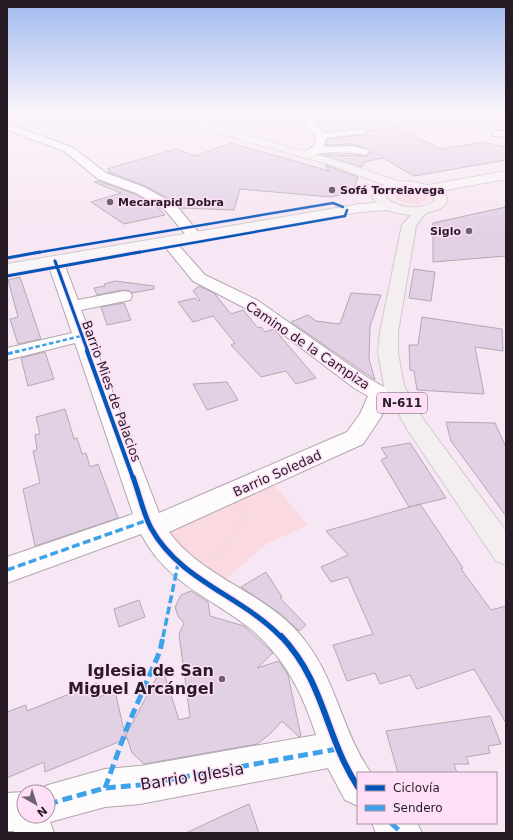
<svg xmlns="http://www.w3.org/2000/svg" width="513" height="840" viewBox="0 0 513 840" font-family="'DejaVu Sans',sans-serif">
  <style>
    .green { fill: #fad9e0 }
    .building { fill: #e2d0e5; stroke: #b3a8b3 }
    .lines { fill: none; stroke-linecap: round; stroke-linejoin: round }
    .minor-casing { stroke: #b2a6af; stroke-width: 2 }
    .major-casing { stroke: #d1c9cf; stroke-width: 2 }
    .highway-casing { stroke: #d1c9cf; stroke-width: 2 }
    .path { stroke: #e2dce0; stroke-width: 3; stroke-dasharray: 1 3.5; stroke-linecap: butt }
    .minor { fill: #fefbfd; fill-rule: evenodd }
    .major { fill: #f9f4f6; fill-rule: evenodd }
    .highway { fill: #f5eef1; fill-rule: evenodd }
    .quiet-far3 { stroke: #3ea2eb; stroke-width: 2.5; stroke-dasharray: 4.5 2.5; stroke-linecap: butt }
    .quiet-far2 { stroke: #3ea2eb; stroke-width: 3; stroke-dasharray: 6 3; stroke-linecap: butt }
    .quiet-far1 { stroke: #3ea2eb; stroke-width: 3.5; stroke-dasharray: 8 3.5; stroke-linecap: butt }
    .quiet { stroke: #3ea2eb; stroke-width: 5; stroke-dasharray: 10 5; stroke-linecap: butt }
    .cycleway-far4-casing { stroke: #fedff7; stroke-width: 4 }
    .cycleway-far3-casing { stroke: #fedff7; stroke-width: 5 }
    .cycleway-far2-casing { stroke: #fedff7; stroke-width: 6 }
    .cycleway-far1-casing { stroke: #fedff7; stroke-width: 8 }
    .cycleway-casing { stroke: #fedff7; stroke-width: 9 }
    .cycleway-far4 { stroke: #0057b8; stroke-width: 2.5 }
    .cycleway-far3 { stroke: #0057b8; stroke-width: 3 }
    .cycleway-far2 { stroke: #0057b8; stroke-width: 4 }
    .cycleway-far1 { stroke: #0057b8; stroke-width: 5 }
    .cycleway { stroke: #0057b8; stroke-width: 6 }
    .poi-dot { fill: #70636d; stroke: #fedff7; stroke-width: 1.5 }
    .labels { text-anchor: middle; stroke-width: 3; stroke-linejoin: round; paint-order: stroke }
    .far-poi-label { font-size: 11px; font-weight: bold; fill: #271c25; stroke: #fedff7; text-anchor: start }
    .shield { fill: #fedff7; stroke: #685664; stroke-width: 1 }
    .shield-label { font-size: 12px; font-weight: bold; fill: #271c25 }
    .street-label { font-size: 13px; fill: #271c25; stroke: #fedff7 }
    .near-poi-label { font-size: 16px; font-weight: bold; fill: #271c25; stroke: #fedff7; text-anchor: end }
    .near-street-label { font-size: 16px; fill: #271c25; stroke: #fedff7 }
  </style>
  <rect width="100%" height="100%" fill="#f7e6f3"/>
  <path class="green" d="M406,191L421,192L427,196L428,200C419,206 405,204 396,199L395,194Z
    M270,480L308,525L266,544L222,582L169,539L170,531Z"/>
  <path class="building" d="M396,127L441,149L484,142L506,147V160L414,176L383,158L364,162L362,167L322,155L366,156L371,152L369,149L352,144L326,145L327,139L361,135L365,134L367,131Z
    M231,143L329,171L325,165L358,177L353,192L330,197L240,189L234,210L180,208L176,203L145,186L109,172H111L107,169L176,149L195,156Z
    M98,181L135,194L157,207L165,215L124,224L91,202L121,193L94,182Z
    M506,207V256L433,262V223Z
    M414,269L435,272L431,301L409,298Z
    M20,277L41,339L18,344L10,319L18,317L8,280Z
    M115,281L154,286V289L132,293L130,291L124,290L97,295L94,288L105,286L104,284Z
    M199,286L214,293L231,314L243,310L258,328L261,327L265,332L274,329L275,330L316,378L296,384L286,371L261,377L231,345L235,343L213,316L193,322L178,302L195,298L198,301L200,300L193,291Z
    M351,293L381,295L370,326L369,359L375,380L291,322L308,315L316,321L340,324Z
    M124,303L131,320L107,325L101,307Z
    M422,317L502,329L503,351L475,347L484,394L417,390L414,371L410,370L409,345H418Z
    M45,352L54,379L28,386L21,358Z
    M227,382L238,400L207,410L193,384Z
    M65,409L74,439L77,438L82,454L86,453L90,467L98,464L118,518L35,546L23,489L40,483L33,451L37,450L35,435L40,434L36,417Z
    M446,422L495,423L506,447V516L451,441Z
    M410,443L416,452L446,498L409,507L381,460L387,457L381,448Z
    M420,504L463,568L461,569L491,610L506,606V723L474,669L417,689L410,675L380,684L375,673L347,681L333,645L373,634L348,577L331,582L321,567L348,555L326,531Z
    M266,572L282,597L280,598L306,625L299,631L281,614L241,587Z
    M191,591L208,602L210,616L244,626L273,653L257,668L279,661L288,675L301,736L299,737L282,721L270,734L257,744L144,764L132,753L126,735L162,667L179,720L190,717L179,634L184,623L178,616L175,607L181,595Z
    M139,600L145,617L119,627L114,609Z
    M97,683L99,697L115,691L126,739L45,772L44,762L7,778V712L26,705L27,711Z
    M490,716L501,744L488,746L490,753L466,757L469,764H454L457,773H398L386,731Z
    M249,804L259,833H186L220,817Z"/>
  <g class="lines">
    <defs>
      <path id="minor" d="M294,114C311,114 313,120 324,133L365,129L366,131L365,133L361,134L326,138L324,147L352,146L369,150L370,152L365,155C350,152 332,152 316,154C311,155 307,159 301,157L299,155L314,146L316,136L305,122Z
        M7,124L72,147L106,173L144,187L175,204L199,233L197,236H187L165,210L136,193L98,179L64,151L7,130Z
        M497,131H506V137L493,136L492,134Z
        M168,238L173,239L205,275L257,300L368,378L384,387L405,390L408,395L405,400L398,402L387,401L381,417L363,444L169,532C201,576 258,590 295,629C336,672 339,727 371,773H358V806L345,800L328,768L140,804L105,807L50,822L54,833H14V831H7V793L24,792V816H48V792H34L48,785L105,769L140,766L316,735C303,694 285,658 252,630C210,596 168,585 141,534L7,583V557L133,514L75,343L7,360V348L72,333L47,261L50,258H60L63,261L78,300L124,291L130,292L132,296L130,300L81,310L159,513L347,432L360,414L368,396L354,388L271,325L245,308L193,281L161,242L163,239Z
        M372,823H417L422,833H376Z"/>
      <path id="major" d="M506,171V179L429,193L423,189L429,185Z
        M392,202L399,206L397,209L360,212L7,274V264L360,204Z"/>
      <path id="highway" d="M172,114H184L196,121L339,161L398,181L415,182L431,186L446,195L447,202C442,210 435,210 427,213C423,215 419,222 416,226L398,332V353L404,386L423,419L506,531V565L496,561L407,429L384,386L378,353L380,332L402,225L411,215C396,214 380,210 372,197L376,188L385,185L331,165L190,125ZM398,189C409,189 430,189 435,201C420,211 397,209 385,196L386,193Z"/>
    </defs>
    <use href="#minor" class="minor-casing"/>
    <use href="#major" class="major-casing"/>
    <use href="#highway" class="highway-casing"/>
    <path class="path" d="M214,560L247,515L243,509"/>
    <use href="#minor" class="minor"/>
    <use href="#major" class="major"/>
    <use href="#highway" class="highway"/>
    <path class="quiet-far3" d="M15,352L81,336"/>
    <path class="quiet-far2" d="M7,354L19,351"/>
    <path class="quiet-far1" d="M7,570L148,520
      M163,637L178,564"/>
    <path class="quiet" d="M105,788L128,725L160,651L163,636
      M48,804L105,788L140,785L337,749
      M391,823L402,833"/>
    <defs>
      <path id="cycleway-far4" d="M35,253L333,203L343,207
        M135,253L345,216L347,210"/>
      <path id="cycleway-far3" d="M7,258L40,252
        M55,261L88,352
        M7,276L140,252"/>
      <path id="cycleway-far2" d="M87,351L133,478"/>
      <path id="cycleway-far1" d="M133,477C139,493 143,513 151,528C180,581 242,596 281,637"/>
      <path id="cycleway" d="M281,636C325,682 325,737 358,787"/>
    </defs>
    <use href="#cycleway-far4" class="cycleway-far4-casing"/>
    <use href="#cycleway-far3" class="cycleway-far3-casing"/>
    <use href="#cycleway-far2" class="cycleway-far2-casing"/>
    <use href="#cycleway-far1" class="cycleway-far1-casing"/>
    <use href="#cycleway" class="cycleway-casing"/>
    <use href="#cycleway-far4" class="cycleway-far4"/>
    <use href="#cycleway-far3" class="cycleway-far3"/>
    <use href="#cycleway-far2" class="cycleway-far2"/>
    <use href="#cycleway-far1" class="cycleway-far1"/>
    <use href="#cycleway" class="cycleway"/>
  </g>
  <linearGradient id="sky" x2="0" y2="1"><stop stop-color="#a0baef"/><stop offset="0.49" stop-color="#fbf4fa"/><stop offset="1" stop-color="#fbf4fa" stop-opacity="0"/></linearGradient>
  <rect width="513" height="232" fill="url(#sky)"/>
  <g class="poi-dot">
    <circle cx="332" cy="190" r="4"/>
    <circle cx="110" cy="202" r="4"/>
    <circle cx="469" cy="231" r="4"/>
    <circle cx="222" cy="679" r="4"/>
  </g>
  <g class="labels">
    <g class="far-poi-label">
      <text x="340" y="194">Sofá Torrelavega</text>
      <text x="118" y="206">Mecarapid Dobra</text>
      <text x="461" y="235" text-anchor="end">Siglo</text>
    </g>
    <rect class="shield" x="377" y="393" width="50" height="20" rx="3"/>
    <g class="shield-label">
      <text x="402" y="407">N-611</text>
    </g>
    <g class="street-label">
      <text transform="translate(308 345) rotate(34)" y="5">Camino de la Campiza</text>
      <text transform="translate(112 391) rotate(70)" y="5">Barrio Mies de Palacios</text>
      <text transform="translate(277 473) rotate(-24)" y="5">Barrio Soledad</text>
    </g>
    <g class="near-poi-label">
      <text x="214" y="676">Iglesia de San<tspan x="214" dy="18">Miguel Arcángel</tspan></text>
    </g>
    <g class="near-street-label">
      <text transform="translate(192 776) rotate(-9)" y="6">Barrio Iglesia</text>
    </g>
  </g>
  <rect width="513" height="840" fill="none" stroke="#271c25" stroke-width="16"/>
  <rect x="357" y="772" width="140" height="52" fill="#fedff7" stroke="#a891a3"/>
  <rect x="365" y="785" width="20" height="6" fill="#0057b8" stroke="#a891a3"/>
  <text x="393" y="792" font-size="12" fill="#271c25">Ciclovía</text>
  <rect x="365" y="805" width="20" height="6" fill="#3ea2eb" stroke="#a891a3"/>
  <text x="393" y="812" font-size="12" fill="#271c25">Sendero</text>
  <g transform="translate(36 804) rotate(141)"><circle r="19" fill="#fedff7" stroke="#a891a3"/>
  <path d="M0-3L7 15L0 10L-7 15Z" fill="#70636d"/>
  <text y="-6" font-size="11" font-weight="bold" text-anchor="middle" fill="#271c25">N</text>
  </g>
</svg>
